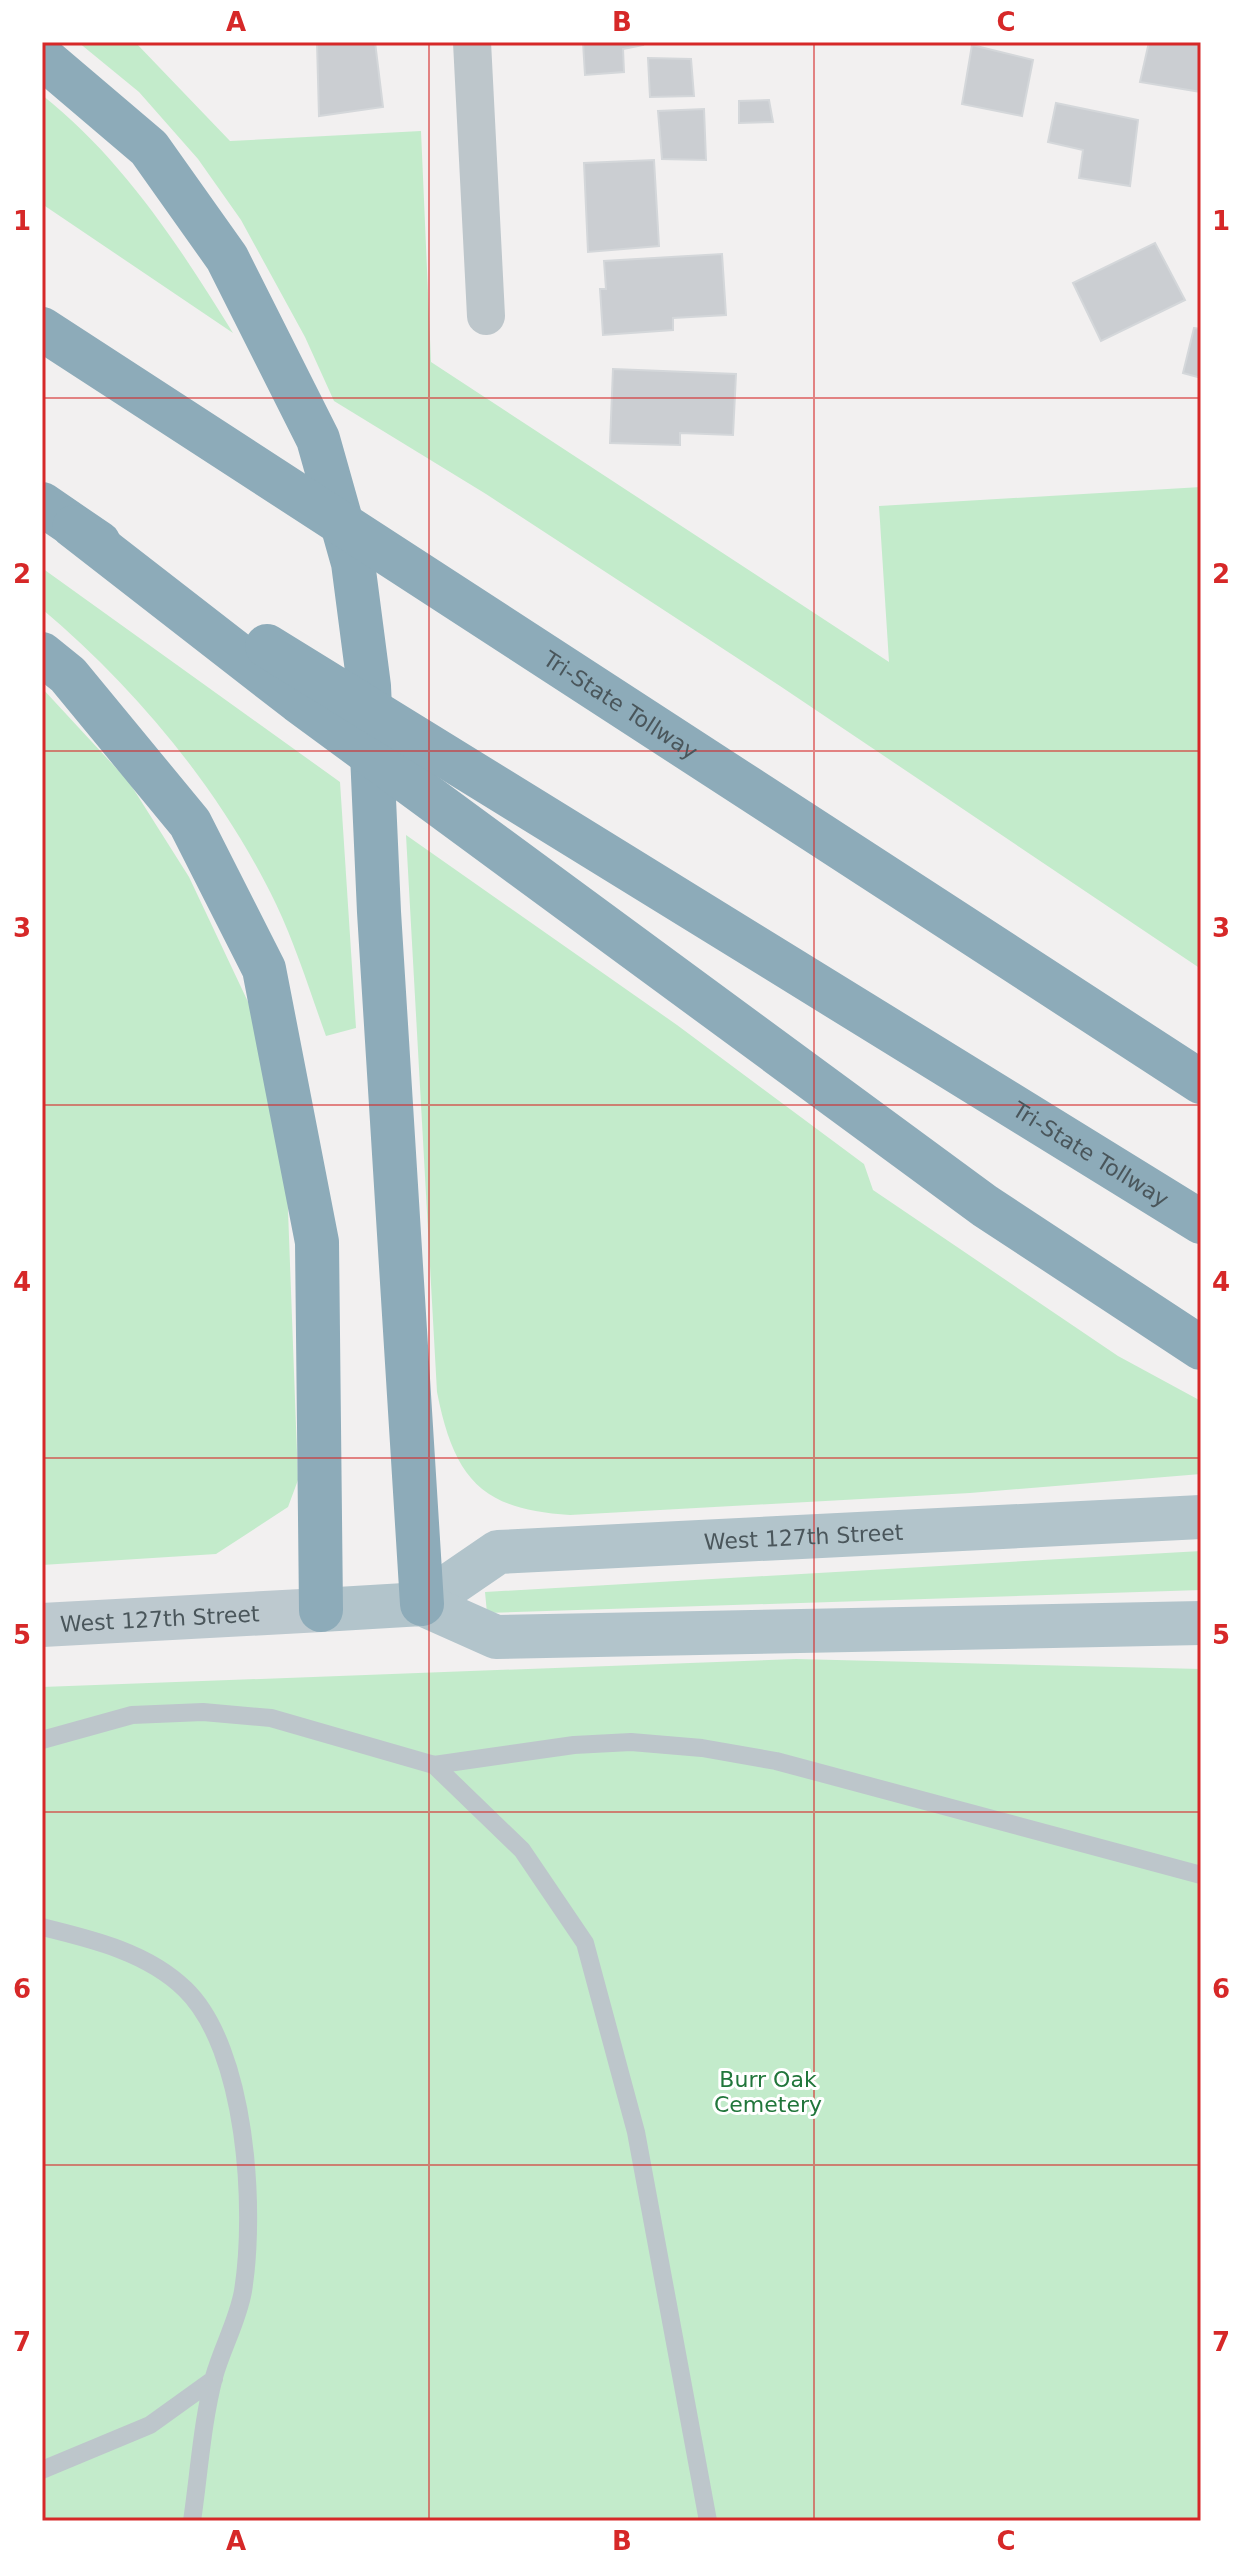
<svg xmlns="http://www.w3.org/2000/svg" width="1243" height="2563" viewBox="0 0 1243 2563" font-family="'DejaVu Sans',sans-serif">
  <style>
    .green { fill: #c3ebcb }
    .building { fill: #cbced2; stroke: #d4d7da; stroke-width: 2 }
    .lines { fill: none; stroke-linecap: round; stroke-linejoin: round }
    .service { stroke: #bdc6cb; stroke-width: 18 }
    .minor { stroke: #bdc6cb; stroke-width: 38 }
    .secondary { stroke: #bdc9cf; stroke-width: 44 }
    .primary { stroke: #b2c4cb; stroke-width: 44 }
    .motorway { stroke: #8dabb9; stroke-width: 44 }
    .grid { fill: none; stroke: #d62828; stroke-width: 2; stroke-opacity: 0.55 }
    .labels { text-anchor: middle; stroke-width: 6; stroke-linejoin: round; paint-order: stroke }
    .street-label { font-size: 22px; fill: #4a565b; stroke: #fff }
    .park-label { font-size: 22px; fill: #21763b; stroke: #fff }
    .neatline { fill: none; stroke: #d62828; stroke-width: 3 }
    .grid-label { font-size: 26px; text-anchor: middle; font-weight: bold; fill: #d62828 }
  </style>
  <rect width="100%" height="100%" fill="#f2f0f0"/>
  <path class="green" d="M78,42H135L230,141L421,131L431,362L889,662L879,506L1201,487V969L780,686L486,494L334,401L305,337L241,220L198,159L139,92Z
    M42,95C122,158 180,247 233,333L42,204Z
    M42,568L340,782L356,1028L326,1036C310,992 296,946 276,904C222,792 137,689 42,609Z
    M42,688L129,782L189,877L258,1023L286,1156L298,1480L288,1507L216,1554L42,1565Z
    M406,835L677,1025L864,1164L873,1190L1118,1356L1201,1401V1474L970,1493L570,1515C481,1510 454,1478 437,1392Z
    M1201,1551V1590L487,1613L485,1592Z
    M796,1659L1201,1669V2521H42V1687Z"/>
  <path class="building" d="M317,42H375L383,107L319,116Z
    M583,42H642L643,45L623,49L624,72L585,75Z
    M1149,42H1201V92L1140,82Z
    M972,45L1033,60L1022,116L962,104Z
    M648,58L691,59L694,96L650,97Z
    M769,100L773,122L739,123V101Z
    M1056,103L1138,120L1130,186L1079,178L1083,150L1048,142Z
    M704,109L706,160L662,159L658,111Z
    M654,160L659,246L588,252L584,163Z
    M1155,243L1185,300L1101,341L1073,283Z
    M722,254L726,315L673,318V330L603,335L600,289H606L604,261Z
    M1194,328L1201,329V378L1183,373Z
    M613,369L736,374L733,435L680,433V445L610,443Z"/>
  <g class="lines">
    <path class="service" d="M42,1740L132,1715L203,1712L271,1718L434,1765L574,1745L631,1742L702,1748L776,1761L1201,1875
      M434,1765L522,1850L585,1943L636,2132L708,2521
      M42,1927C91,1939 147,1952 185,1989C247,2049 256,2210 243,2291C238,2320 222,2348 214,2377C202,2423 199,2474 192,2521
      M42,2470L150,2425L214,2379"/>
    <path class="minor" d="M472,42L486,316"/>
    <path class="secondary" id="s1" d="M42,1625L321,1610"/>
    <g class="primary">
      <path id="s2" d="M422,1604L498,1552L1201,1517"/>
      <path d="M321,1610L422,1604L496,1637L1201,1623"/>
    </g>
    <g class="motorway">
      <path d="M42,57L149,148L227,258L318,439L353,563L369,686L379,912L422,1604"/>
      <path id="s3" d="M42,329L1201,1082"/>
      <path d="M42,504L99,543"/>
      <path d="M74,527L298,701L985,1206L1201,1348"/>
      <path id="s4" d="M267,646L1201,1222"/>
      <path d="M42,654L68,675L190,823L264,969L317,1242L321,1610"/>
    </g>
  </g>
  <path class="grid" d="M429,42V2521M814,42V2521M42,398H1201M42,751H1201M42,1105H1201M42,1458H1201M42,1812H1201M42,2165H1201"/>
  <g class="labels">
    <g class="street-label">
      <text dy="8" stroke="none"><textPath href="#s3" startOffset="690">Tri-State Tollway</textPath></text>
      <text dy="8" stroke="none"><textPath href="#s4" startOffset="968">Tri-State Tollway</textPath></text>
      <text dy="8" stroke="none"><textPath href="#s2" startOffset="398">West 127th Street</textPath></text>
      <text dy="8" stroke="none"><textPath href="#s1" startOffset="118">West 127th Street</textPath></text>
    </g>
    <g class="park-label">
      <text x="768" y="2087">Burr Oak<tspan x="768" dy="25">Cemetery</tspan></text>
    </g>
  </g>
  <rect width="1243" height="2563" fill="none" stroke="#ffffff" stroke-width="88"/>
  <rect x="44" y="44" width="1155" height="2475" class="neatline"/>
  <g class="grid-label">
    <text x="236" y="31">A</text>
    <text x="622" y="31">B</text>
    <text x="1006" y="31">C</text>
    <text x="22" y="230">1</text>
    <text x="1221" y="230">1</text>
    <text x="22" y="583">2</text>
    <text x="1221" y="583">2</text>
    <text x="22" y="937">3</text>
    <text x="1221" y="937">3</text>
    <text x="22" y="1291">4</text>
    <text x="1221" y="1291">4</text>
    <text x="22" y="1644">5</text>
    <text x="1221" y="1644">5</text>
    <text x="22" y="1998">6</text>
    <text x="1221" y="1998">6</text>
    <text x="22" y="2351">7</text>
    <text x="1221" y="2351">7</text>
    <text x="236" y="2550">A</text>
    <text x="622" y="2550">B</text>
    <text x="1006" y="2550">C</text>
  </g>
</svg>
